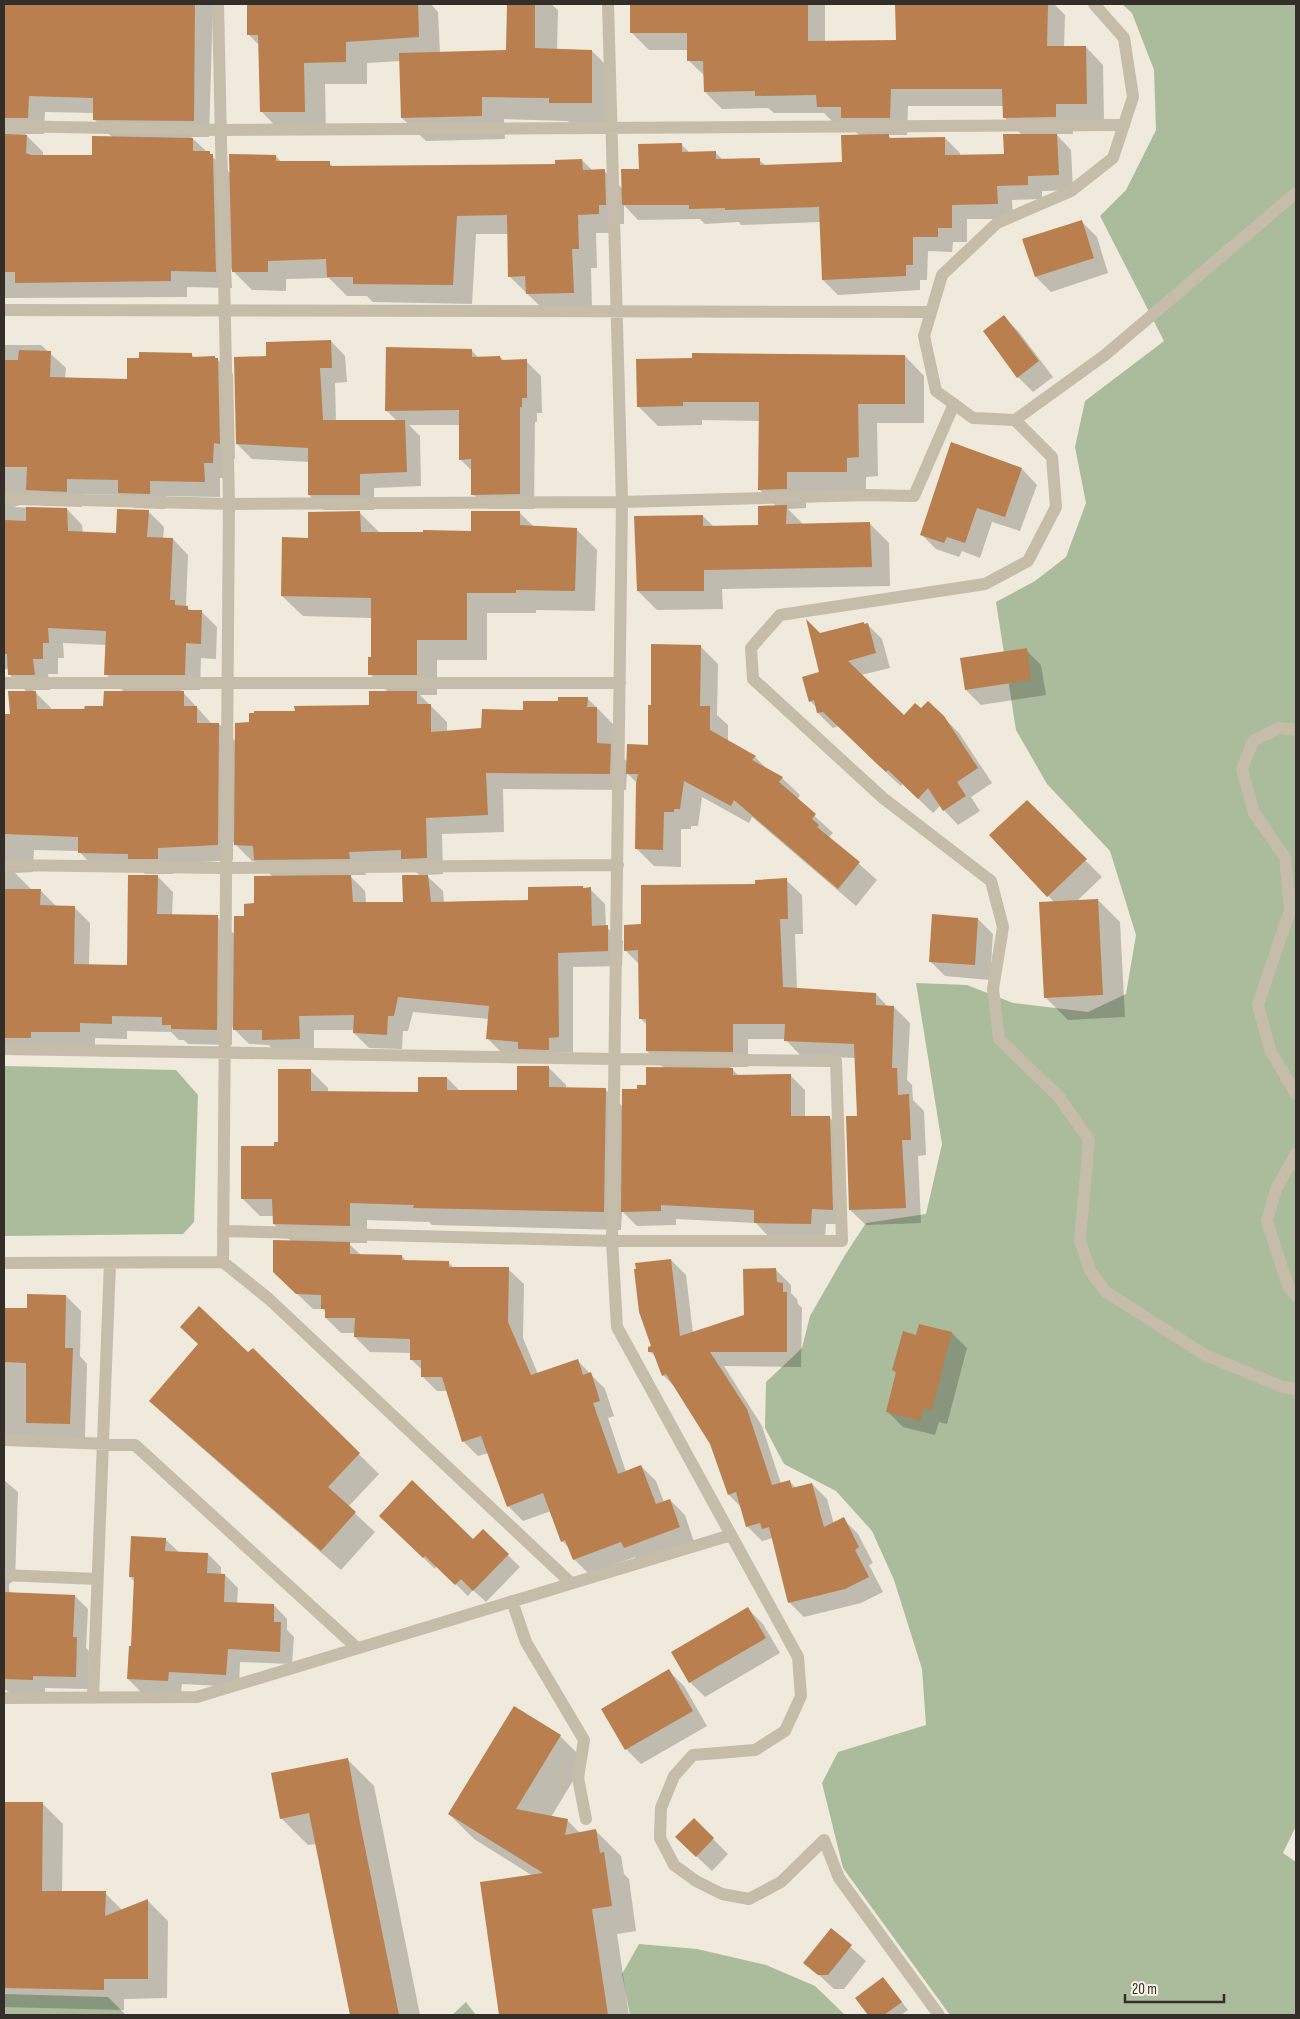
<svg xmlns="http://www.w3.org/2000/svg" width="1300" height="2019" viewBox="0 0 1300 2019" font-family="'Sofia Sans Condensed',sans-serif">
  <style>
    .green { fill: #abbc9d }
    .shadow { fill: #0003; fill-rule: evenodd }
    .building { fill: #b97f4f }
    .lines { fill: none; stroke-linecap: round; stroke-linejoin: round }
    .minor { stroke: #c5bca9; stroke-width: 12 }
    .tertiary { stroke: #c5bca9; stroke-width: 12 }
  </style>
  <rect width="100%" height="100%" fill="#efeadb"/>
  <path class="green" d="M1122,4H1296V1826L1283,1853L1296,1862V2015H950L843,1868L822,1783L838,1752L926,1725L922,1669L894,1580L872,1531L836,1491L784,1464L765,1428L766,1382L802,1348L810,1316L845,1255L866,1223L926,1214L942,1144L916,983L967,985L1013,1003L1088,1012L1126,994L1136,935L1110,851L1047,784L1016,730L996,602L1035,581L1066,557L1086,503L1075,447L1085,401L1164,341L1100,216L1126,190L1156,130L1154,70L1132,13Z
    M4,1066L176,1070L198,1095L194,1222L183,1234L4,1236Z
    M639,1944L697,1949L766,1965L815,1986L845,2015H630L622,1974Z
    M4,1994L108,1997L126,2015H4Z
    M466,2002L476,2015H452Z"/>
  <path class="shadow" d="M4,4H213L209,137H191L231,174L276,156L282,163H329L334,167L557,165L582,160L593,171H604L623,189L640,170L681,144L690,153L715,152L723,160H759L766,166L843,163L860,136L848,124H835L824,113H774L768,108L722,109L705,92V76L689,61V50H649L632,33V4H825V42H897L896,4H1054L1065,15L1064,47H1086L1103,65L1104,121H1072L1073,134H1056L1071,150L1073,190L1042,191V199L1012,200L1013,219H967V242H953L952,252L928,251L927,280H920V290L838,295L823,280L821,222L741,225L739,222L705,224L700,219L638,220L624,205V224H618V233H596L597,268H591L592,311L547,313L509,276V234H476L472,304L373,302L367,296H347L329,278L286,279V291L252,290L231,269L232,288L187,287V297L4,298ZM908,106H1004V117L1022,135L1005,155L960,156V153L945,138L892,139L888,135H907ZM45,112L94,113V119L112,137L94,156H43V152L25,134H44Z
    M249,4H431L438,12L440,53L508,51V4H551L558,10L557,50L592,51L615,74V126H574L568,121L504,119L505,139L426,141L402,118L400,61L367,63V84H325L326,133L283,134L262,112L260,46L248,34Z
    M1082,222L1097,237L1108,273L1051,292L1036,277Z
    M1004,317L1019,332L1053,377L1033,392L1018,377L985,331Z
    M331,341L345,356L347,382L335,383L336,421H397L386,410L471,350L479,358L500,357L504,361H526L541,376L542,413H537V422H535L534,509H488L473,494V472L460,459V425H409L420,436L421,486L374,488V510H324L309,495V462L252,459L237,444L267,357Z
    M4,345H41L66,368L65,379L128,381L191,354L195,358L215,357L233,374L235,459L229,458L228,478H220V497L166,496L165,509L135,508L121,495L82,494V507L20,505L13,507L67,509L82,525L83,533L118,534L148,511L164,527L163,539H173L188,555L186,607L192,611L202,612L217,627L216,659L201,658L200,690H181L212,724H219L236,742L250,723L296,712L370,706L388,692L370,674L372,658V618L303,616L282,596L309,539L360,513L380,533L473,532L519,512L534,527L576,529L597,550L595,611L536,610V613H487V660H437V695H420L447,722V732L483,729L524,711L560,702L587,698L614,725V748L628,763L649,746L652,706L700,646L718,664L717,715L728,725V741L755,757L768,770L782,778L800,795L797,800L833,833L829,837L877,880L856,906L752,817L749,823L702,797L698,826H691V829H681V867L654,866L637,849L638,784L627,773L626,790L503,789L504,832L442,834L443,874L426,875L443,891L444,903L530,901L582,887L584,889H590L605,904L606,927L623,941L622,966L573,967V1052L502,1053L487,1038L489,1019L413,1012L408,1031H403L402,1049L369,1048L354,1033V1030H314V1054H278L269,1045L249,1044L232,1027V1045L188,1044L184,1040H179L171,1032L127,1031V1039L95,1038V1047L4,1052V715H11L27,692L9,674V669H4ZM63,643L107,645L106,674L124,692L104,707L86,711H51V708L33,690H50L48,674H58V658H64ZM233,842L252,861L257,862L273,877L235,935L217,917L172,916L173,892L157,876L128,966L89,965L90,923L74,907L56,906L40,890H32L15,873L33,872L34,850L79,851L94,868L141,869L145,874H173V864L233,860ZM410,866L420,876L404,903H366L365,891L349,875H366L365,868Z
    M905,356L924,376V423H877L878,476L866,477V491H806V508L788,509L804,525L869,523L889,543L890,586L722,589L723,609L657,610L638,591L703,516L714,527L759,526L777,507L759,489L760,421L702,420V425L658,426L638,406Z
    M952,443L1022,469L1037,485L1020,531L992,522L980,558L962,551L959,557L936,549L921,534Z
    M863,623L867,624L882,639L890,668L861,675L904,717L921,710L943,717L959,733L992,783L971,797L980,811L958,825L940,806L933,813L903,784L901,786L892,778L839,726L833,728L818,713L817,708L810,701L821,673L819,634Z
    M1026,650L1041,665L1046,695L981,705L966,690Z
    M1027,802L1102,877L1077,901L1098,900L1120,922L1125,1017L1068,1020L1045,997L1054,902L991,835Z
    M786,880L802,895L803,934H795L797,989L876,994L888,1007H894L910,1023L907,1080L912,1085L913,1100L924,1111L926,1155L918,1156L921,1223L866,1225L850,1210L859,1117L856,1058L801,1056L785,1039H748V1067H730L739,1076H791L805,1090V1117H829L844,1132L847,1224H826L825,1238H770L756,1223L676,1219V1225L637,1226L622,1211L621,1230L432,1225L429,1222L367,1220V1243H348L361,1255L402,1256L407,1262H448L454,1268L508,1269L524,1284L523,1338L538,1374L577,1360L605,1389L614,1416L608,1418L626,1472L641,1466L656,1481L664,1502L670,1500L685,1515L694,1542L640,1562L635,1557L589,1574L574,1559L570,1549L562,1541L551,1511L523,1521L508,1506L489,1453L478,1456L463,1441L448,1391H437L422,1376V1370L411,1359V1353L370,1352L355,1337V1333H341L326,1318V1312L323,1309H313L290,1287L292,1242L274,1224V1216H260L242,1198L279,1144L310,1070L328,1088V1092L419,1093L447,1078L460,1091L518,1092L548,1067L566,1085V1089H605L623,1107L638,1090L647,1086L665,1069L647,1051V1025L640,1018L639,964L625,950L643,925L756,885Z
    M978,919L993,934L990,980L945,976L930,961Z
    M671,1260L686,1275L693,1333L745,1315L776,1270L791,1285V1293L797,1299L798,1304L802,1308L801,1367L724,1366L762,1426L781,1484L790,1482L796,1488L812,1484L827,1499L834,1524L843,1519L858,1534L873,1563L869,1565L883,1592L861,1603L804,1617L789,1602L773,1538L762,1541L747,1526L742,1508L729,1495L711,1443L678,1390L663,1375L657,1358L649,1351L653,1347Z
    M66,1296L81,1311L80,1356L87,1364L85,1438L4,1437V1309H28Z
    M920,1325L952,1333L967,1348L947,1424L939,1422L935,1435L903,1427L888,1412L897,1374L894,1370L917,1336Z
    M253,1350L379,1474L348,1507L375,1532L341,1570L170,1420L150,1401L248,1354Z
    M4,1480L18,1492L15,1580L9,1584V1591L11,1594L75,1596L88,1609L86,1648L89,1651L88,1689L45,1688V1692H9L4,1689Z
    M392,1527L473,1541L483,1531L520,1567L486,1602L473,1590L468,1596L437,1566L435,1569Z
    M165,1539L179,1552L208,1554L221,1567V1575H225L238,1588L237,1604L274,1605L287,1619V1630L294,1637L292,1664L240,1662L239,1687L182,1684L181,1694L141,1692L128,1679L132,1648L135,1582L130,1577Z
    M748,1609L763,1624L780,1653L705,1697L690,1682Z
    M669,1671L684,1686L707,1726L641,1764L626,1749Z
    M560,1736L585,1761L551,1817L568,1821L581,1834L596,1831L621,1856L624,1874L629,1879L636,1931L617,1934L629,2015H501L481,1883L533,1876L474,1839L449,1814Z
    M347,1759L374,1786L420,2015H351L316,1844L308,1845L281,1818Z
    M4,1803L43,1804L63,1824L62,1892L105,1893L123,1911L148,1901L168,1921L167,1998L124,1999V2010L4,2007Z
    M694,1820L728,1854L712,1871L692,1852Z
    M831,1930L866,1961L844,1989H834L805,1962Z
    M883,1978L908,2010L901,2015H870L857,1998Z"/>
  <path class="building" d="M4,4H195L194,121L93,120V98L29,96L28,118H4Z
    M247,4H418L419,37L346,42V62L304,63L305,112H260L258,35H247Z
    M507,4H535V48L592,50V103H549V98L482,97V116L401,118L399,53L506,50Z
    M630,4H808V41L896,40L895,4H1048L1047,46H1086L1087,104H1056V117L1003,118L1002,89H891L890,118H841V107H817L816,95L755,96V91L704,92L703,61H687V33H630Z
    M4,134L27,135L26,153L31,155H92V136L193,138V151H210V154H213L216,272L171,271V281L15,283V272H4Z
    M889,134V138L945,137V155L1004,154L1003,134H1057L1059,175L1028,176V185L997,186L998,204L952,205V228H938V237H913V265H906V276L822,280L819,207L725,210V208L689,209V205H622L621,169H639L638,144L682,143V152L716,151V159L760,158V165L842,162L841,135Z
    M229,154L276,155V161H330V166L555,164V160L582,159L583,170L605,169L606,205H599V214L578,215L579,249H572L574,293L526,294L525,276L508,277L507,215L457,216L453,285L353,284V277H327L326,259L268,261V272H232Z
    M1082,220L1094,258L1035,277L1022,239Z
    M1004,315L1039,361L1017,378L983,331Z
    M331,340L332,368H320L323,420H405L407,472L360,474V495H308V448L236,444L234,357L266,356V342Z
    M386,347L472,349V357L500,356L501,360L527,359V398H522V407H520V494L471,495V459L459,460V410L385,411Z
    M19,350L51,351L50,377L127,379V358H139V352L192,353V357L215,356V358H218L220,444L214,443L213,463H204L205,482L150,481V494L118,493V480L67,479V492L26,490L27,467H4V360H18Z
    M692,353L905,355V404H858L859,457L847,458V472H787V489L758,490L759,402H683V406L637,407L636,359L692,358Z
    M951,442L1022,468L1005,517L977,508L965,543L947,537L944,543L920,535Z
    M787,505L786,524L870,522L872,567L704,570V591H637L634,516L703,515V526L758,525V506Z
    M26,507L67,508L68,531L116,533L117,509L149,510L147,537L173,538L170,600H175V605L188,606V610H202L201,644L186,643L185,675H104L106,631L48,628L49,643H43V659H33L35,675H8L7,654H4V520L26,521Z
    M360,511L361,532H423V530L471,531V511H520V525L577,528L575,591L516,590V593H467V640H417V675H368V657H371V598L281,596L282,537L308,538V512Z
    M806,619L820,633L864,622V624L868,623L876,653L848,661L904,715L915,703L921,708L928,701L944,716L978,768L957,782L966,796L943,811L928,788L918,799L888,770L886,772L876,763L823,712L817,713L814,700L809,702L802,677L819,672Z
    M651,644L701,645L700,706H710V730L756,756L752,760L783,777L779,782L816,814L812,819L819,825L817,827L860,862L838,889L734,800L731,806L684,781L680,809H674V812H664L663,850L635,849L636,784L638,774H626L627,744L648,745V705H651Z
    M1027,648L1031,680L965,690L960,658Z
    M8,691H36L37,709H84L85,706H103L104,691H184V706H197V723H219L218,845L158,848V859H128V854L78,853V837L4,834V714H10Z
    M369,691H417V704H431V732L481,728L482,709L523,710V701H558V697H588L587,707H597V743L611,744L610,774L486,773L488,815L426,818L427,858L401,859V850L349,852L350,859L254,860L253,846L234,845L235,723L249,722V713H254V711H295L294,706L369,705Z
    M1027,800L1087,859L1047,897L989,835Z
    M128,875H158L157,914L218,915L217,1030L171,1029V1025H162V1017L112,1016V1024L80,1023V1032H31V1038H4V889H41L40,905L75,906L74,964L127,965Z
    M351,875L353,902H403L402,875H428L431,902L528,900V887L583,886V888L591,887L592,926L608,925V951L558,953L559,1037L549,1038V1050L518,1049V1042L486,1039L489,1006L398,997L394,1016H388L387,1035L353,1033L354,1015L299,1016L300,1039L262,1040V1030H233L234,916H244V904L254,903V876Z
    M787,878L788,919H780L783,987L876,993V1005L894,1006L892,1068H897L898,1095L909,1094L911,1140H902L906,1208L849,1210L846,1116H857L854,1044L784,1041L785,1024H733V1052L646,1051V1019H639L638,950L624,951V925L641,924V885L755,884V880Z
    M1098,899L1103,995L1044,998L1039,902Z
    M932,914L978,918L975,965L929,962Z
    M517,1066H549V1087L606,1088L604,1212L413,1208L414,1205L350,1203V1226L273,1224L272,1199H241V1146H274V1142H278V1069H311V1091L418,1092V1077H447V1090H517Z
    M646,1067L733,1068V1075L791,1074V1116H830L833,1210L812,1209L811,1224L754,1223V1210L661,1205V1211L621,1212L622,1089H637V1085H646Z
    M273,1240L350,1242V1254L402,1255V1260L449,1261V1267H509L508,1322L531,1375L578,1359L583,1375L591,1372L600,1401L593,1403L618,1474L641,1465L656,1504L670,1499L680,1527L624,1548L621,1542L573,1560L565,1540L561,1542L543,1493L507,1507L481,1436L462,1442L442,1377H421V1360H410V1339L354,1337L355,1318H325V1309H321V1295L296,1294L273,1272Z
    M671,1259L680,1336L744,1315L743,1269L776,1268L777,1282L783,1283V1292H787V1352H710L747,1409L772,1485L790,1480L792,1488L812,1483L824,1527L844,1517L859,1547L855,1550L869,1577L845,1589L788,1603L769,1527L762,1529L760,1523L746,1527L736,1492L728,1495L710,1444L666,1374L662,1376L653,1352H648V1347L651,1346L639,1312L634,1269H636L635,1263Z
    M27,1294L66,1295L65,1348H73L70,1424L26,1423V1363L4,1362V1308H27Z
    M199,1306L248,1352L253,1348L360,1453L328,1487L356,1512L321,1551L149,1401L198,1344L180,1327Z
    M919,1324L952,1332L932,1410L924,1408L920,1421L886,1412L896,1372L892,1370L903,1331L916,1335Z
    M412,1480L473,1539L483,1529L509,1554L473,1591L461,1579L455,1585L425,1556L423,1558L379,1516Z
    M131,1536L166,1538L165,1551L208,1553L207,1573L225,1574L224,1602L274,1604V1622H281L280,1652L228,1649L226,1675L169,1672L168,1681L127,1679L129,1646H131L134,1577H129Z
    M4,1592L75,1595L73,1637H77L76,1677L33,1676V1680L4,1679Z
    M748,1607L766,1638L689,1683L671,1652Z
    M669,1669L693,1711L625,1750L601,1709Z
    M514,1706L561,1735L516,1809L568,1819L565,1835L596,1829L600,1853L604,1852L612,1906L592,1909L608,2015H499L480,1882L543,1873L448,1814Z
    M348,1758L361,1828L399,2015H350L309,1813L280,1819L271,1773Z
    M4,1802H43L42,1891H106L105,1916L148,1899V1979H104V1990L4,1988Z
    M694,1818L714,1838L696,1857L675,1837Z
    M831,1928L852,1945L828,1975H818L803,1963Z
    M883,1977L902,2002L884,2015H868L855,1998Z"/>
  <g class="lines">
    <path class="minor" d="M218,4L229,504L223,1262
      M608,4L622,502L612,1241L617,1327L798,1657L801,1696L785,1731L755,1750L693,1755L674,1776L661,1808L660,1838L674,1865L696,1881L722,1894L749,1899L781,1882L824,1840L839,1878L939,2015
      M4,126L222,130L1124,125
      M4,310L930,312
      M1015,420L1052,457L1056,507L1028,561L985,584L780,615L751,648L753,679L883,798L991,881L1003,927L993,989L999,1039L1059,1097L1089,1140L1080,1240L1090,1271L1106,1292L1205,1355L1283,1387L1296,1389
      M4,498L229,504L622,502L866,495L914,496L954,404
      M4,683H620
      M1296,730L1279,728L1253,741L1242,769L1254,813L1285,857L1290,910L1258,1005L1271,1052L1296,1094
      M4,865L225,868L618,865
      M4,1049L615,1059L836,1061L842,1241H612L223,1231
      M1296,1154L1276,1189L1267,1221L1288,1286L1296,1296
      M4,1263L223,1262L269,1299L571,1583
      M4,1440L135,1445L357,1648
      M4,1575L97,1579
      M512,1601L526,1642L584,1740L578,1778L586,1819
      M4,1698L197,1697L731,1535
      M93,1698L110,1263"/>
    <path class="tertiary" d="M1094,4L1124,38L1133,97L1113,158L1071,191L997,223L942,275L924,336L936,391L973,418L1015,420L1105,355L1296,193"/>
  </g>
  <rect width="1300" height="2019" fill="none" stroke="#332e28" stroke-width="10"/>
  <path d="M1125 1994v8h99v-8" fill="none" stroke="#332e28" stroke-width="2.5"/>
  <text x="1132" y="1994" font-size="15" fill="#332e28" stroke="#f7f3e7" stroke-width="4" paint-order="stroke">20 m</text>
</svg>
